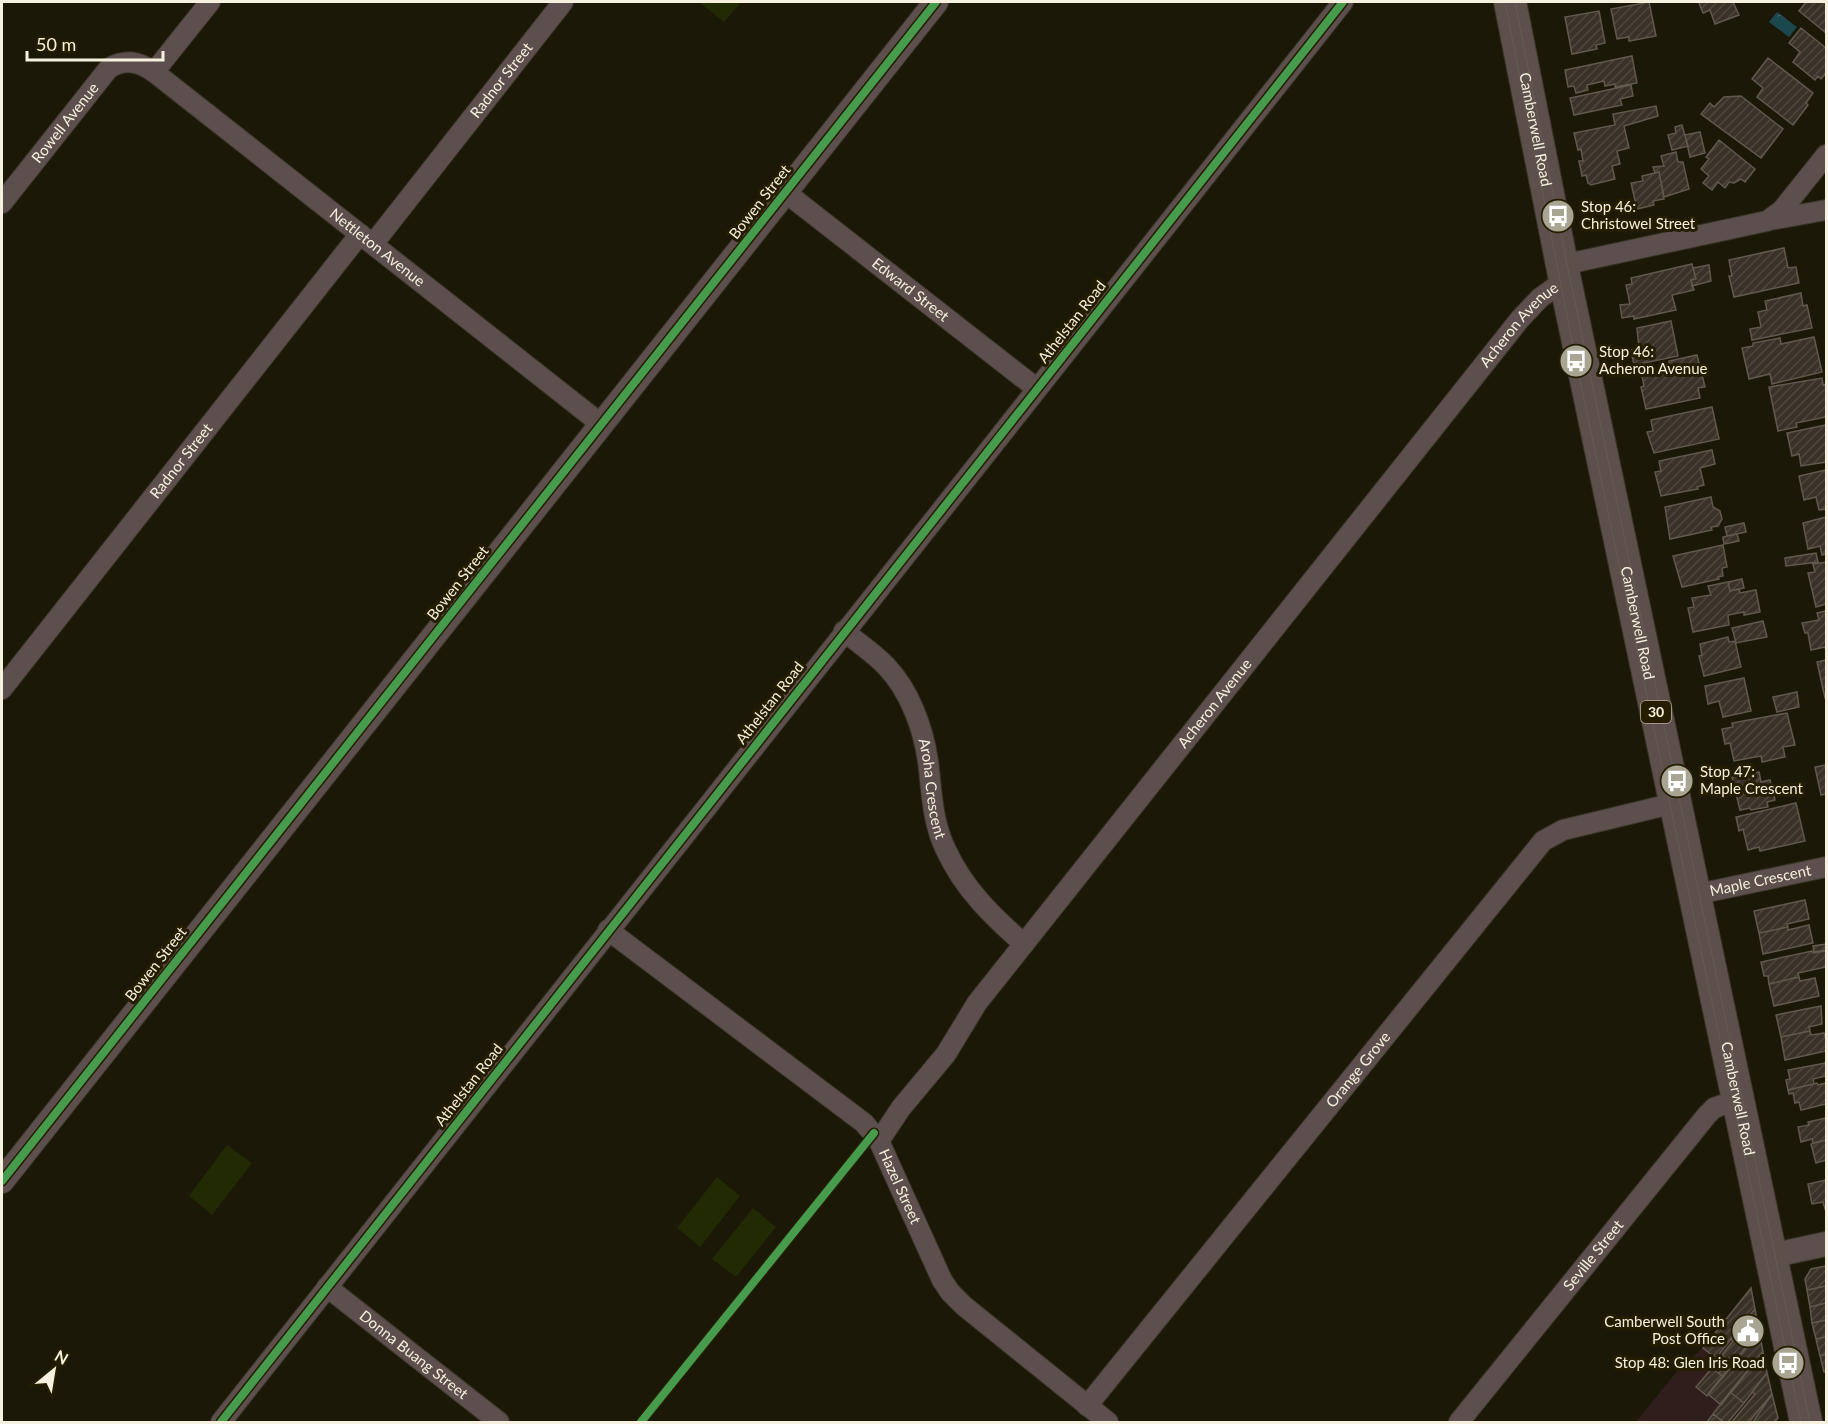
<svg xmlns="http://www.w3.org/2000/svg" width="1828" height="1424" viewBox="0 0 1828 1424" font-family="Lato,sans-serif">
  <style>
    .commercial { fill: #2f1e1c }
    .park { fill: #222a04 }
    .water { fill: url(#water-ripples) }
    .building { fill: url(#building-hatch); stroke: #61584e; stroke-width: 1.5 }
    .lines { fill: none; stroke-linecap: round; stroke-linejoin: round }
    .minor-casing { stroke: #393628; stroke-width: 22 }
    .tertiary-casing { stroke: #393628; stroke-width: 26 }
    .primary-casing { stroke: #393628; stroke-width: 34 }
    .minor { stroke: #5d4f4e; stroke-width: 20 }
    .tertiary { stroke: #5d4f4e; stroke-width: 24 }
    .primary { stroke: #5d4f4b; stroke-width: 32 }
    .tram { stroke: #615951; stroke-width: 1.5 }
    .cycleway-casing { stroke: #241d00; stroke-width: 11 }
    .cycleway { stroke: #469c4c; stroke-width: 8 }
    .labels { text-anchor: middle; stroke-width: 6; stroke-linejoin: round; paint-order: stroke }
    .shield { fill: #241d00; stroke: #b6b19b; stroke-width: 1.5 }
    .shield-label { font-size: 14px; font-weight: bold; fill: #f5f1de }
    .street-label { font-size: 15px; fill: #f5f1de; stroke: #241d00 }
    .poi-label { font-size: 15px; fill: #f5f1de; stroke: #241d00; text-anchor: start }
  </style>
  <defs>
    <pattern id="water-ripples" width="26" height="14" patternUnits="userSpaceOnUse" patternTransform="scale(1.5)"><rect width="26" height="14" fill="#1b474e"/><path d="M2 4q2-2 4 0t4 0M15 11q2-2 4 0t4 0" fill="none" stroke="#3d6267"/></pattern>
    <pattern id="building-hatch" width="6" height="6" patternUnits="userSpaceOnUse" patternTransform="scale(1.5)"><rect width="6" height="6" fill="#3a3228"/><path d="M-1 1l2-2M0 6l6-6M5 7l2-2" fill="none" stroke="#4d463c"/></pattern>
  </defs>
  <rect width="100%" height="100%" fill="#1c1808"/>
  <path class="commercial" d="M1751,1288L1778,1422H1636L1682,1365L1703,1348Z"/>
  <path class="park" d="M699,2H741L724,22Z
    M227,1145L252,1163L212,1215L189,1196Z
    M717,1177L740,1196L700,1247L677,1228Z
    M753,1208L776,1227L736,1277L712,1259Z"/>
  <path class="water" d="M1777,12L1797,27L1789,37L1769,22Z"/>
  <path class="building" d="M1649,2L1656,36L1629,41V37L1617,39L1611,9Z
    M1702,2H1733L1739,15L1715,24L1710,10L1703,13L1699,3Z
    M1806,2H1826V33L1799,11Z
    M1599,11L1605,43L1596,45L1597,49L1572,54L1565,17Z
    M1801,28L1826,48V73L1821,79L1818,76L1815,80L1793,62L1800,52L1789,43Z
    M1632,56L1637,83L1615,87V84L1605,86L1604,81L1587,85L1588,90L1576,93L1574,86L1568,87L1565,70Z
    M1768,58L1813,93L1806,103L1808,105L1793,125L1757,97L1763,88L1752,79Z
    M1631,85L1633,96L1620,99L1622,105L1574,115L1570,98Z
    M1741,96L1783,129L1761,158L1701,114L1710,103L1714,107L1724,97Z
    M1656,106L1658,116L1624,126L1629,148L1617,151L1620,164L1612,166L1615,179L1591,185L1588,183L1586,175L1582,176L1579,161H1583L1581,149L1578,150L1574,133L1615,125L1613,114Z
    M1682,125L1688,146L1672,150L1668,135L1676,133L1675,127Z
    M1700,132L1705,153L1690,157L1685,135Z
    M1719,140L1755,169L1745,182L1741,179L1734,183L1729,182L1725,188L1718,182L1712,190L1703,183L1709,176L1701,169L1709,159L1706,157Z
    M1676,152L1678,162H1683L1689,189L1664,197L1659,172L1655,173L1653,167L1664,166L1661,156Z
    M1659,172L1664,199L1653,201L1654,205L1637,209L1631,183L1643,181L1642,176Z
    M1784,248L1788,268L1796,267L1799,283L1734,297L1729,276H1732L1729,260Z
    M1692,264L1696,279L1691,280L1694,290L1672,295L1676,310L1634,319V316L1622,318L1620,305L1630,304L1626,285L1632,284L1631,278Z
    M1709,265L1711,281L1692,286L1691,280L1696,279L1693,268Z
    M1801,293L1803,306L1807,305L1812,328L1752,340L1750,329L1761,327L1758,312L1767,310L1765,301Z
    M1671,321L1678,356L1634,365L1631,350L1639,348L1637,328Z
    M1814,337L1822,372L1772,384L1770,374L1749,379L1742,348L1753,346V343L1780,338L1781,344Z
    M1697,355L1700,367L1671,373L1669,361Z
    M1700,367L1705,387L1698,388L1700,398L1646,409L1641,387L1644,386L1642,376L1671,370V373Z
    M1822,378L1823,385L1826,384V417L1796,423L1797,427L1778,431L1769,387Z
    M1712,407L1719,439L1654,453L1647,432L1653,431L1651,420Z
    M1826,425V462L1801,466L1799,454L1792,456L1787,433Z
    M1712,450L1715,464L1700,468L1704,485L1697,487L1698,489L1661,496L1655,472L1661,471L1659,461Z
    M1826,470V509L1819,510L1816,497L1804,500L1799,476Z
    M1711,497L1713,507L1720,511L1722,519L1718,526L1711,527L1712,530L1670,539L1665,507Z
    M1826,517V554L1822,555L1820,546L1808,549L1803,523Z
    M1744,523L1746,532L1727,536L1725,527Z
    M1737,534L1739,541L1724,544L1723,537Z
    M1723,545L1727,567L1722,568L1723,576L1718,577L1719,579L1682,587L1673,556Z
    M1816,553L1818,562L1786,566L1785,558Z
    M1826,562V604L1816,607L1808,573L1815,572L1813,564Z
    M1742,579L1744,588L1730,591L1728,582Z
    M1728,582L1730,591L1739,589L1740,593L1756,590L1760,612L1744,615V612L1728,615L1729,625L1693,632L1688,608L1694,607L1692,598L1711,595L1708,586Z
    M1826,611V651L1825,647L1811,650L1808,633H1805L1802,623L1819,620L1817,613Z
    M1763,621L1767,637L1736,643L1732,628Z
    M1728,637L1729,642L1735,641L1741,667L1704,676L1699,656L1702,655L1700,644Z
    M1826,660V698H1825L1817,662Z
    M1744,678L1751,711L1723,717L1719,701L1708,704L1705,686Z
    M1797,692L1799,707L1777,712L1773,697Z
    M1787,713L1795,745L1783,747L1785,757L1762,762L1761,756L1734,761L1730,743L1725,744L1722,729L1733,727L1732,723Z
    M1826,765V794L1821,795L1815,767Z
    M1747,770L1748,775L1759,772L1761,782L1770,780L1775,800L1767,802L1768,807L1751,810L1750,808L1740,810L1731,773Z
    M1796,803L1805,841L1760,851L1759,847L1748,850L1743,829L1739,831L1736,817Z
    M1805,900L1809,919L1787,924L1788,927L1759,933L1754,911Z
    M1809,925L1813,943L1763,954L1759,933L1788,927V930Z
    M1826,944V950L1814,952L1813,946Z
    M1812,951L1813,953L1826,951V967L1798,973L1799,977L1769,984L1768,976H1764L1761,962Z
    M1799,977L1800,981L1815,978L1819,996L1774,1006L1769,984Z
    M1821,1006L1822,1024L1809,1027L1810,1031L1781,1037L1776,1015Z
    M1810,1031L1811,1035L1824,1033L1826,1039V1051L1785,1060L1781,1037Z
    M1826,1063V1076L1813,1079L1814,1084L1788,1090L1786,1080L1790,1079L1788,1070Z
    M1817,1083L1818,1085L1826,1083V1104L1801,1110L1799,1102L1795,1103L1793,1093L1789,1094L1788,1090Z
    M1826,1118V1140L1813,1143L1812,1139L1801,1142L1798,1127L1809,1125L1808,1122Z
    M1826,1140V1160L1816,1163L1811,1144Z
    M1826,1180V1209H1825L1823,1202L1812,1204L1808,1184Z
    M1826,1266V1286L1807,1290L1805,1279L1811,1269Z
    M1826,1286V1303L1810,1307L1807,1290Z
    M1751,1288L1755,1309L1716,1358L1703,1348Z
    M1826,1303V1320L1812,1323L1810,1307Z
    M1755,1309L1759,1331L1723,1377L1719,1373L1729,1361L1722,1355L1733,1341L1731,1339Z
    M1826,1320V1337L1816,1339L1812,1323Z
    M1759,1331L1763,1352L1721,1405L1708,1394Z
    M1826,1337V1354L1820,1356L1816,1339Z
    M1763,1352L1767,1373L1744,1403L1730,1392Z
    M1826,1354V1372H1824L1820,1356Z
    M1712,1368L1723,1377L1707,1396L1696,1387Z
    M1767,1373L1772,1394L1749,1422H1732L1755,1394L1752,1392Z
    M1730,1392L1744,1403L1728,1422H1724L1713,1414Z
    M1772,1394L1778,1418L1774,1422H1753Z
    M1713,1414L1724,1422H1707Z"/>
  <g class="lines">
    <defs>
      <g id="minor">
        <path id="s1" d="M154,72L601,424"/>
        <path id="s2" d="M785,192L1036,388"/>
        <path id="s3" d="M2,203L109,68C126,59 138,61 154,72L210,2"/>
        <path d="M1770,220L1826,210"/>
        <path id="s4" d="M373,244L563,2"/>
        <path d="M1562,265L1767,221L1782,210L1826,155"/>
        <path id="s5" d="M844,631C858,643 874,653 886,666C910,691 923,728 928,761C932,792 932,822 946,850C964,889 992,916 1024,944"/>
        <path id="s6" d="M2,689L360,234"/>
        <path id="s7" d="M1693,895L1826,867"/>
        <path id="s8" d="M608,930L864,1123L879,1141L942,1280L950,1292L964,1306L1108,1422"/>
        <path id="s9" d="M879,1141L901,1108L946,1054L977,1003L1520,319L1540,298L1565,280"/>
        <path id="s10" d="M327,1287L499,1422"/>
        <path id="s11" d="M1087,1406L1543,841L1563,830L1675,803"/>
        <path d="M221,1422L1343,2"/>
        <path id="s12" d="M1459,1422L1707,1115L1714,1108L1737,1100"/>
      </g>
      <path id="tertiary" d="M2,1181L936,2
        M1770,1256L1826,1244"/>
      <g id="primary">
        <path id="s13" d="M1510,2L1565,280L1806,1422"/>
      </g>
    </defs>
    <use href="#minor" class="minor-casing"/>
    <use href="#tertiary" class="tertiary-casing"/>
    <use href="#primary" class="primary-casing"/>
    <use href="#minor" class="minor"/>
    <use href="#tertiary" class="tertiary"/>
    <use href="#primary" class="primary"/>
    <path class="tram" d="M1505,2L1576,361L1801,1422
      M1515,2L1567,264L1810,1422"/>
    <defs>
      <path id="cycleway" d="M2,1181L936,2
        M221,1422L1343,2
        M641,1422L874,1133"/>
    </defs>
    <use href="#cycleway" class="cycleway-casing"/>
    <use href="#cycleway" class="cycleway"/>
  </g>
  <defs>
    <symbol id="bus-disc" viewBox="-11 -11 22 22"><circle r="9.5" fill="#a9a593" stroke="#241d00"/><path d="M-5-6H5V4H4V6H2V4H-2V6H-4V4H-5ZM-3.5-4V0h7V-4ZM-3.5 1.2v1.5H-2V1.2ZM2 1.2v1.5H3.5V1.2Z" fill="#fff"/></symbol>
    <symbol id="civic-disc" viewBox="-11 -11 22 22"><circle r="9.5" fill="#a9a593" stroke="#241d00"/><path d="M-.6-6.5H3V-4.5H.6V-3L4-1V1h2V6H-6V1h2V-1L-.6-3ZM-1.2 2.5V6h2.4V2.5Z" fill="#fff"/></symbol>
  </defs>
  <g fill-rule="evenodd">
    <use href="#bus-disc" x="1539" y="197" width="38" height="38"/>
    <use href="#bus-disc" x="1557" y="342" width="38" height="38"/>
    <use href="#bus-disc" x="1658" y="762" width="38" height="38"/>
    <use href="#civic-disc" x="1729" y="1312" width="38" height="38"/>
    <use href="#bus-disc" x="1769" y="1344" width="38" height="38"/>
  </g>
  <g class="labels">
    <rect class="shield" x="1641" y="701" width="30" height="22" rx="4.5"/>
    <g class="shield-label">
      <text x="1656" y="717">30</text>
    </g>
    <g class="street-label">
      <text dy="5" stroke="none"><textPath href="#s4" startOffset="208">Radnor Street</textPath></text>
      <text dy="5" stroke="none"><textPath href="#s3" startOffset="102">Rowell Avenue</textPath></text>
      <text dy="5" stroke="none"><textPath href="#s13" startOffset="130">Camberwell Road</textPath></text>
      <text transform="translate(760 202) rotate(-52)" y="5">Bowen Street</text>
      <text dy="5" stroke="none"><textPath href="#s1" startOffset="284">Nettleton Avenue</textPath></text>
      <text dy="5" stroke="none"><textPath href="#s2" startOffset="159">Edward Street</textPath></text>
      <text transform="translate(1072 322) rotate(-52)" y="5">Athelstan Road</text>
      <text dy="5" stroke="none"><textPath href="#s9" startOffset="1038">Acheron Avenue</textPath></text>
      <text dy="5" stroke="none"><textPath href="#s6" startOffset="290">Radnor Street</textPath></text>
      <text transform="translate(458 583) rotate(-52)" y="5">Bowen Street</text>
      <text dy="5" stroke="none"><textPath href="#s13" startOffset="634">Camberwell Road</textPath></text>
      <text transform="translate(770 703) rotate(-52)" y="5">Athelstan Road</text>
      <text dy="5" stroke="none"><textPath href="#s9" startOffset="552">Acheron Avenue</textPath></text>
      <text dy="5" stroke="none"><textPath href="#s5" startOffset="188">Aroha Crescent</textPath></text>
      <text dy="5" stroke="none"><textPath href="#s7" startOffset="69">Maple Crescent</textPath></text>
      <text transform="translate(156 964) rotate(-52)" y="5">Bowen Street</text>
      <text dy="5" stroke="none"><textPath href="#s11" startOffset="432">Orange Grove</textPath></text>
      <text transform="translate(469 1085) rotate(-52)" y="5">Athelstan Road</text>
      <text dy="5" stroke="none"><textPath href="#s13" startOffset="1120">Camberwell Road</textPath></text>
      <text dy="5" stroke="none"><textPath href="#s8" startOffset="394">Hazel Street</textPath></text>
      <text dy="5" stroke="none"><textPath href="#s12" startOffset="214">Seville Street</textPath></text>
      <text dy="5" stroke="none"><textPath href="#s10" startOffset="110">Donna Buang Street</textPath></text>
    </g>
    <g class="poi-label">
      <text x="1581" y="212">Stop 46:<tspan x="1581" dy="17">Christowel Street</tspan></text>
      <text x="1599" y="357">Stop 46:<tspan x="1599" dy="17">Acheron Avenue</tspan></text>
      <text x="1700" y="777">Stop 47:<tspan x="1700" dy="17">Maple Crescent</tspan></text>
      <text x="1725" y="1327" text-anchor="end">Camberwell South<tspan x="1725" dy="17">Post Office</tspan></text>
      <text x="1765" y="1368" text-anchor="end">Stop 48: Glen Iris Road</text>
    </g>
  </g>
  <rect width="1828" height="1424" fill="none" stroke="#f5f1de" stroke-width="6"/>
  <g transform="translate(54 1370) rotate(30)" stroke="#241d00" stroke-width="4.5" paint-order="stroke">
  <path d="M0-4.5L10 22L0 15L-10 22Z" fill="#f5f1de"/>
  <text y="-9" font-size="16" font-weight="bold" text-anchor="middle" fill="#f5f1de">N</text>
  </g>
  <path d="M27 51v9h136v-9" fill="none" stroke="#f5f1de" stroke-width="3"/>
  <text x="36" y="51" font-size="18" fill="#f5f1de" stroke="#241d00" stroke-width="4.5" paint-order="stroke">50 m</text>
</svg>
